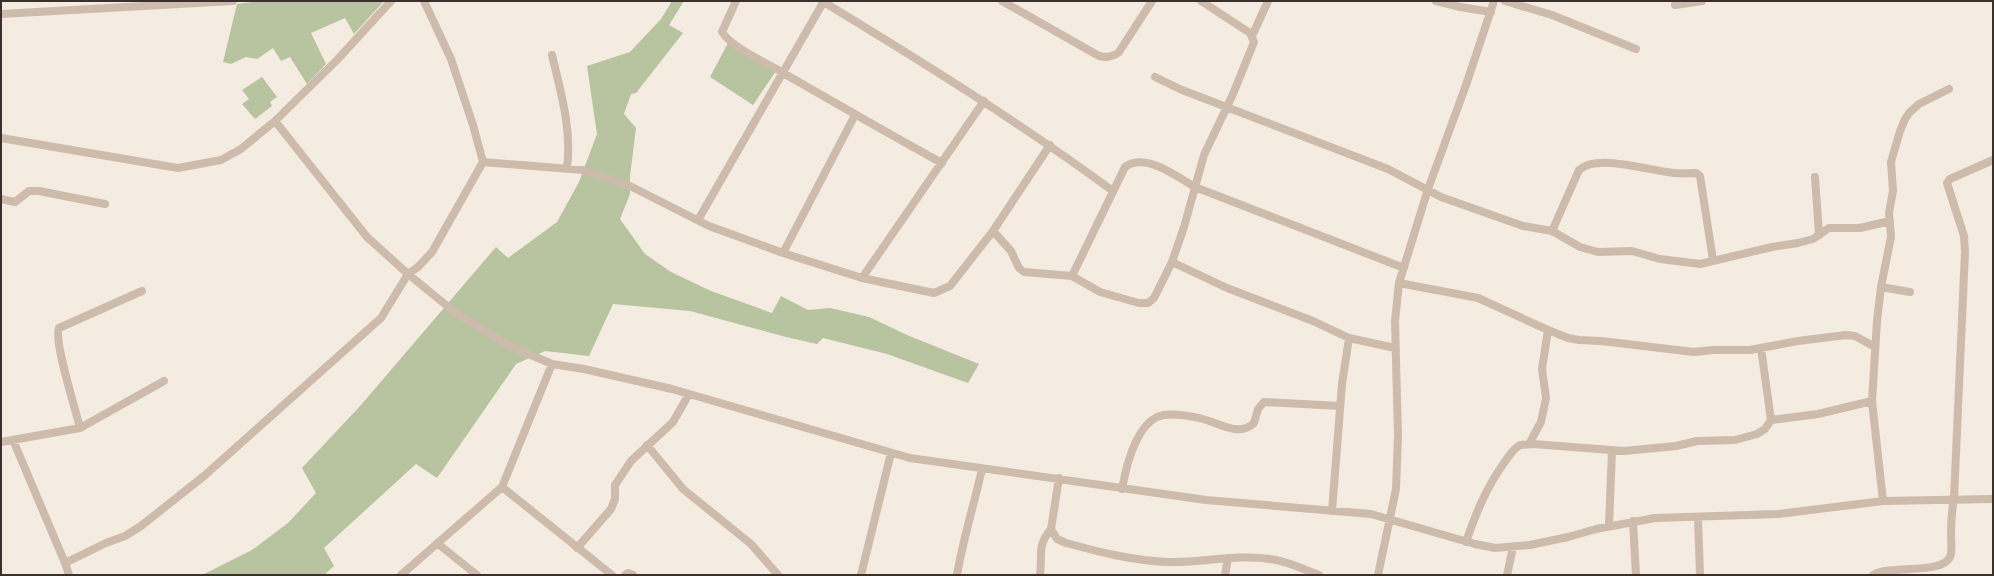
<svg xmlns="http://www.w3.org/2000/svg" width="1994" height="576" viewBox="0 0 1994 576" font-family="Jost,sans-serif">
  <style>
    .green { fill: #b8c4a0 }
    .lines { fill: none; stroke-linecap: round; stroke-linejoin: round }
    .minor { stroke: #cdbbac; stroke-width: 8 }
  </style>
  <rect width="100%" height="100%" fill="#f4ebe1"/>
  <path class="green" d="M260,1H384L354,34L345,18L311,33L326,64L307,84L290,57L281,61L273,48L257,59L246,57L231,64L223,62L237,4Z
    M672,1H684L669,25L683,33L636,93L631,94L624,114L636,128L630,176V194L620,219L645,254L671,272L711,291L772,313L781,296L808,310L830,308L869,317L907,335L979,364L968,383L887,354L823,338L817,344L786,337L690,311L613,304L589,356L545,351L516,364L437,478L416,464L324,548L334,566L324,575H202L252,550L288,523L316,493L302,468L361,405L496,247L508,258L557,222L579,182L597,134L587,66L630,52L661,19Z
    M728,43L776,71L753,105L710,77Z
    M262,77L277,97L270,102L272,106L255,119L242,104L249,99L242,90Z"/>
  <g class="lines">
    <path class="minor" d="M736,1L722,32C732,48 769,64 785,74C837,104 889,134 942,163
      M822,1C921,61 1019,122 1113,191
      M1002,1L1099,56C1107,58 1113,57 1119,52L1152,1
      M1436,1L1460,7L1491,12
      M1505,1L1552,15L1636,49
      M1675,5L1702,1
      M1,14L233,1
      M1252,36L1268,1
      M552,55C561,93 572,130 567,168
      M1155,77L1182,90L1388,169L1441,197L1523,226L1552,231L1580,247L1598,252L1632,251L1660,259L1700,264L1772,247L1798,243L1813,239L1829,228H1860L1890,221
      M275,121L367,237L408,274L457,314L510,346L552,364L584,369L672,389L910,458L1206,500L1371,514L1475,544L1495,548L1530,545L1568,537L1596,529L1655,518L1778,514L1883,501L1993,499
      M1,138L178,168L221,160L241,149L275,121L337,60L391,1
      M483,162L583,170L630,186L709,226L783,253L862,278L934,293L950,286L993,231L1050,145
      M1815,177L1819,235
      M1,199L15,202L29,191H39L105,204
      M698,220L824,1
      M993,231L1011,251L1019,268L1024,272L1072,276L1100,292L1139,303H1148L1154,298L1172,262L1184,227L1204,155L1233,94L1254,42L1250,33L1201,1
      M1552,231L1579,170C1597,153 1650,171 1674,173C1682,174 1689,173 1696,173L1700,176L1713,260
      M783,253L855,115
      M1172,262L1227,288L1313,321L1349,338L1395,348
      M1072,276L1125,167C1146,152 1177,177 1195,187L1404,268
      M862,278L984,101
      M1399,283L1478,298L1548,330L1568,338L1579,340L1601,341L1694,352L1713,350H1750L1798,341L1846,335L1855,336L1875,347
      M1881,287L1877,321L1872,401L1883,501
      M1910,292L1881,287L1891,237L1889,213L1893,191L1891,162L1900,131L1905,119L1910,112L1919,104L1949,89
      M1771,420L1818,414L1872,401
      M80,428C76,411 53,339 59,328L142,291
      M13,440L65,563L69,575
      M1,442L80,428L164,381
      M1529,444L1541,422L1546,398L1542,369L1548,330
      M647,445L683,489L751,544L778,575
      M1059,478L1051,529L1057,539L1066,543C1099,552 1134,561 1169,562C1202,563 1236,554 1270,559C1287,561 1303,569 1319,575
      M502,487L612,575
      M1122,489C1126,467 1135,428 1157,417C1170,411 1199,417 1212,422C1226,427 1242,435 1254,423L1258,409L1264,402L1340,406
      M1332,511L1342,384L1349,338
      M1698,518L1700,575
      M1633,521L1636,575
      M1609,526L1612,450
      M1466,542C1476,513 1486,488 1504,463C1508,457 1513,449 1520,445L1533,444L1624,451L1676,446L1697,441L1735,440L1757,434L1765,429L1771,420L1761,348
      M437,543L477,575
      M577,548L611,509L615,499V485L631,461L673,422L689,394
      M65,563L106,543L125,536L141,526L204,476L381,318L408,274L418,267L432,252L483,162L473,125L451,59L424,1
      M401,575L502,487L552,364
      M625,575L628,573L633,575
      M861,575L891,453
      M957,575C963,539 974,505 982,469
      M1040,575C1043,555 1036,547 1051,529
      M1225,575L1228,558
      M1378,575L1396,489L1398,436L1395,321L1399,283L1428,189L1466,85L1494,1
      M1507,575L1513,547
      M1873,575C1890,564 1947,576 1951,554C1952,547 1951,539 1951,532C1951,521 1952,510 1954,498L1965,252L1964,236L1947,183L1950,179L1993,160"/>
  </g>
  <rect width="1994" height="576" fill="none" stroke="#3b302b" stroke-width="4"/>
</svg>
